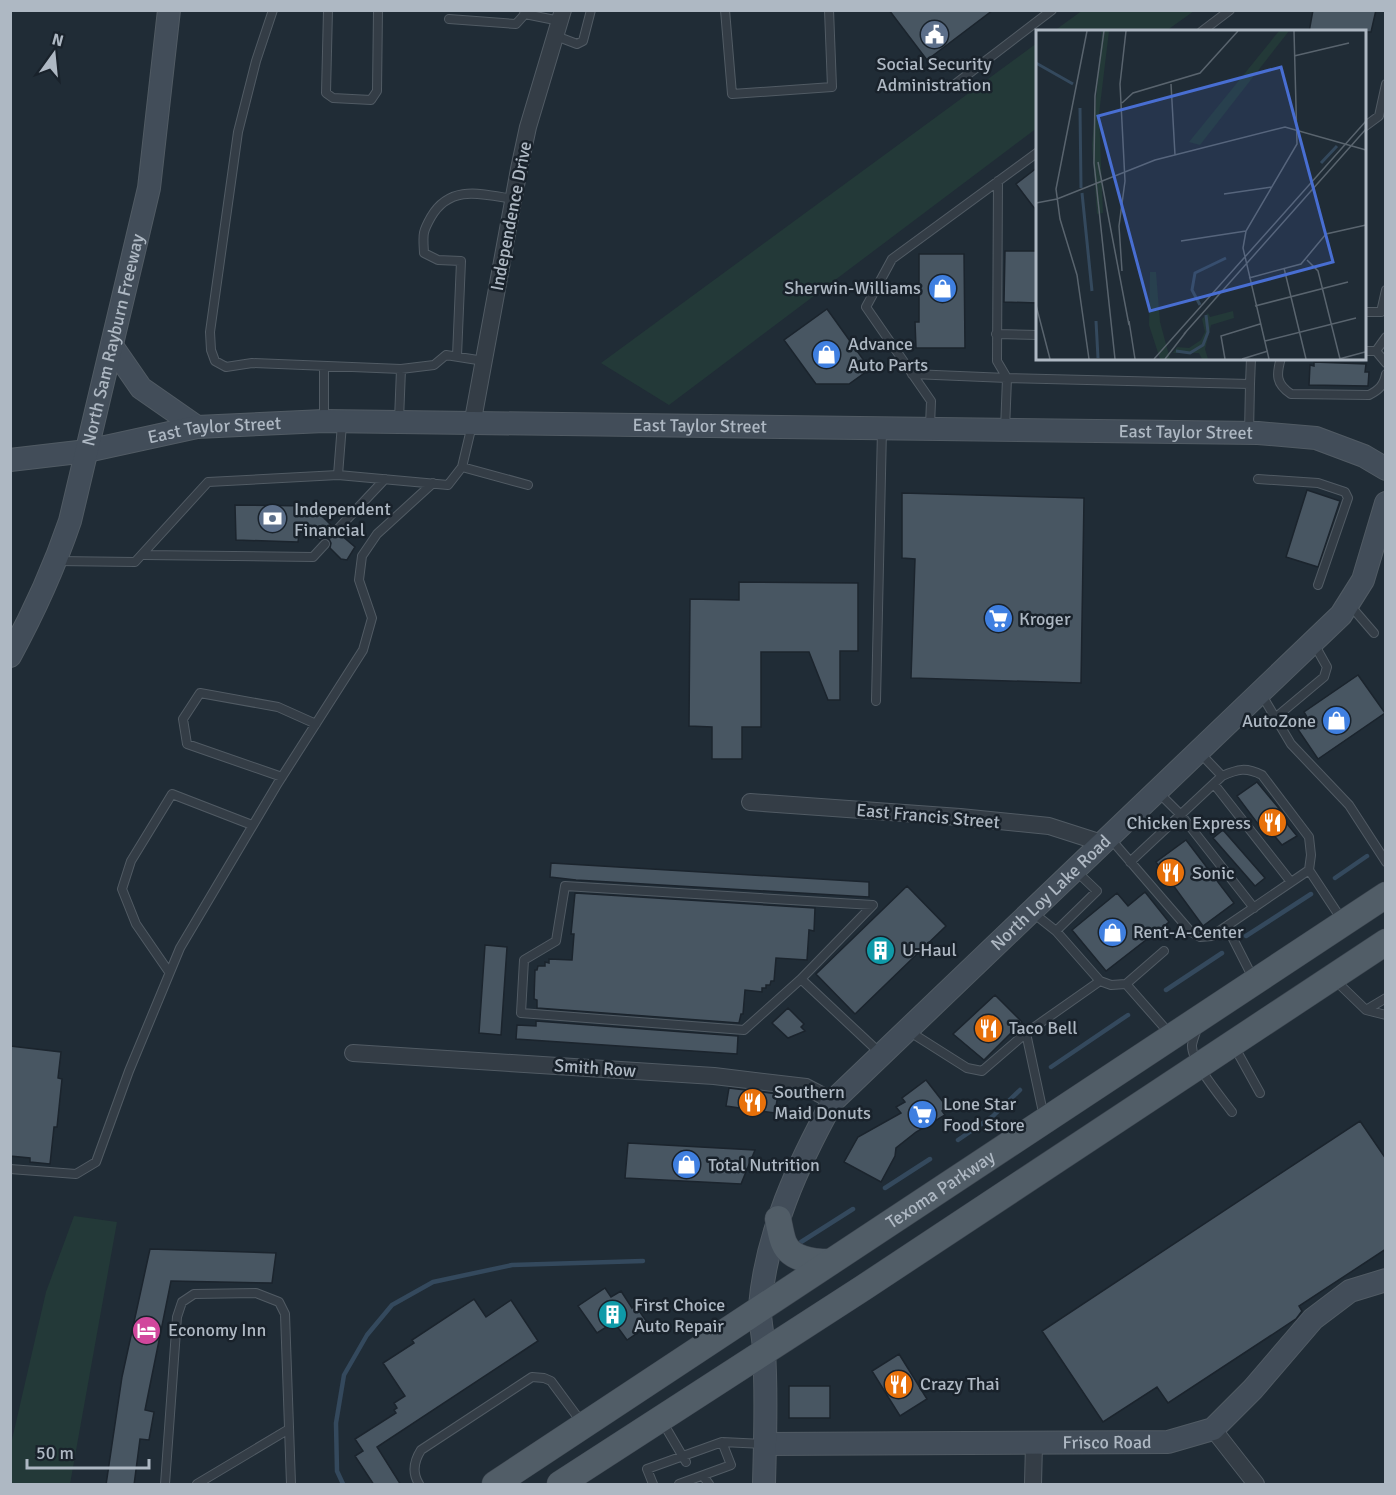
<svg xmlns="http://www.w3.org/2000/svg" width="1396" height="1495" viewBox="0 0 1396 1495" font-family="Signika,sans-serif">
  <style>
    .green { fill: #233938 }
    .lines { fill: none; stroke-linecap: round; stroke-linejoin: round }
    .stream { stroke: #34495d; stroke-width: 4.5 }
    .building { fill: #485662; stroke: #1b242d; stroke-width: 1.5 }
    .lane-casing { stroke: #515b64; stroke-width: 10 }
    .street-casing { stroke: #515b64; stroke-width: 18 }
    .secondary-casing { stroke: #515b64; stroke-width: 24 }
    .primary-casing { stroke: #3d4650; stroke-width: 27 }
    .lane { stroke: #343d46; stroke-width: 8 }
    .street { stroke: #343d46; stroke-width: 16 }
    .secondary { stroke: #424d59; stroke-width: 22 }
    .primary { stroke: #515d67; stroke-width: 26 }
    .labels { text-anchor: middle; stroke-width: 5; stroke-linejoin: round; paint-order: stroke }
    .poi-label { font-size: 18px; fill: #aeb8c3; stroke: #19222b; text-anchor: start }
    .street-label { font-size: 18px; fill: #aeb8c3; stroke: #19222b }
    .inset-river { fill: none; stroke: #34495d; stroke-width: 3 }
    .inset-road { fill: none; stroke: #59646e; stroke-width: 1.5 }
    .view { fill: #486ed2; fill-opacity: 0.15; stroke: #486ed2; stroke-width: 3 }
    .inset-edge { fill: none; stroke: #aeb8c3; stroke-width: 3 }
  </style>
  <rect width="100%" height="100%" fill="#202c36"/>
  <path class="green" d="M1083,10H1194V11L1166,31H1054Z
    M1037,43V128L669,405L601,363Z
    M74,1216L117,1222L70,1484H11V1444L46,1292Z"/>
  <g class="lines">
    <path class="stream" d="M1335,878L1367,856
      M1246,936L1311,894
      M1166,990L1222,953
      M1051,1067L1128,1015
      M958,1140L993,1116L1020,1090
      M885,1188L930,1159
      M801,1242L853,1209
      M343,1484L337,1471L336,1423L344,1375L367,1335L392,1305L433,1282L512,1265L643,1261"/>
  </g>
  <path class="building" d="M889,10H993L927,60Z
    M1313,10H1376L1371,32H1309Z
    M1038,167V213L1016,184Z
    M1005,251H1038V303L1004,302Z
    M919,254H964L965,348H916L915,322H919Z
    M827,309L870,369L849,384H816L784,340Z
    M1314,362L1366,364L1365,372H1369L1368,386L1309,385L1310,365L1314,366Z
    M1307,490L1340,501L1318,567L1286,557Z
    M902,493L1084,498L1081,683L911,678L915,559L902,558Z
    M235,505L312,506L332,526L330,530L331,535L335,537L341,535L355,547L347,560L341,559L330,548L331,543L329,539L324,538L320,540L300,525L298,542L236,540Z
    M739,582L858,583V651H840V700H828L809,652H761V727H742V759H712V727L689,726L690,599L739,600Z
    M1358,675L1385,713L1318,759L1295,725L1307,717L1304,712Z
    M1257,782L1282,812L1279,814L1297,836L1282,845L1272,833L1267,836L1237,796Z
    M1223,830L1265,878L1255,886L1213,838Z
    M1186,840L1234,903L1203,926L1156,862Z
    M551,863L869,882V897L576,880L550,877Z
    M907,886L946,926L855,1014L816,974Z
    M1145,892L1169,922L1106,971L1072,930L1117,893L1128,906Z
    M575,893L815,908L814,931L809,930L807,960L776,958L774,981H771L770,985H766V988H762V992L745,990L743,1014H741L739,1023L537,1008V1000L534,999L535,970H537L538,966H545V962L549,963V959L572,960L574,934H571Z
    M485,945L507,947L501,1035L479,1033Z
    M995,995L1022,1022L984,1060L953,1034Z
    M788,1008L804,1024L801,1027L805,1031L788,1038L772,1023Z
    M536,1021L738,1036L737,1054L516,1039L517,1025L536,1026Z
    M10,1046L61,1052L58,1078L62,1079L57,1127H54L50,1164L30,1162V1158L10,1156Z
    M926,1080L947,1107L942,1111L945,1115L916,1132L896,1148L895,1156L881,1182L844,1162L858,1137L901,1113L896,1107L905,1102L902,1098Z
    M729,1088L778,1094L775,1113L726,1106Z
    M1360,1121L1386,1159V1249L1299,1306L1302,1311L1296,1319L1168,1403L1157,1387L1103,1422L1042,1331Z
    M628,1143L755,1150L741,1184L625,1178Z
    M150,1249L276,1253L272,1283L171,1281L145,1410L154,1412L149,1440L140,1439L134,1485H106L122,1377Z
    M605,1288L611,1297L621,1291L632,1308L635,1305L649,1325L627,1340L614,1322L597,1333L578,1306Z
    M474,1299L486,1317L511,1300L538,1341L377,1447L401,1485H374L355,1456L363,1451L355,1439L396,1413L394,1410L397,1408L394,1403L405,1396L383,1363L414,1343L412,1340Z
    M899,1354L927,1399L900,1416L872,1371Z
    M789,1386H830V1418H789Z"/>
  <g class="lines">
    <defs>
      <path id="lane" d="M273,10L256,61L238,132L210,332L211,350L215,361L226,367L252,363L401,369L434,365L446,355L484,361
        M328,10L326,93L333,98L371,100L377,91L378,10
        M725,10L732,94L832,87L829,10
        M524,11L525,14L560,21
        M449,19L516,24L525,14
        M1201,32L1230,10
        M556,36L577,44L583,41L591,10
        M954,85L1052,10
        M1364,127L1379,116L1386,84
        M998,181L997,361L1007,378
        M1364,312H1381L1386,290
        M996,334L1038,335
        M1364,351H1376L1386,363
        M1376,351L1386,337
        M457,356L461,261L438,260L424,253C423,234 422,233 431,217C450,184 482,194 513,199
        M1281,358C1276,375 1276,384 1291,394L1369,395C1379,390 1384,385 1386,374
        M912,374L1007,378
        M1250,384L1251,358
        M324,420V366
        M399,420L401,369
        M930,426L931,401L866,307L892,259L1038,152
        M1005,430L1007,378L1250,384L1249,433
        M462,467L528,485
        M338,475L448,485L462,467L472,425
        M1258,479L1318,483L1345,492L1348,498L1318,585
        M336,531L385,479
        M144,555L313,557L325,544
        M57,561L135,562L208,482L338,475L342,424
        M1349,604L1374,633
        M1260,692L1291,744L1349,805L1386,862
        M876,701L882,429
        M1275,718L1324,677L1327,667L1313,642
        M1200,753L1222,776
        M282,777L187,744L183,719L200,693L278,707L316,724
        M1214,784L1291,882
        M1159,793L1181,815L1254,908
        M1109,837L1191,932L1200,937L1212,936L1309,870
        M1130,862L1222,776C1238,769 1246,767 1262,775L1309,837L1311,855L1309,870L1342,920
        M1032,912L1056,931L1100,981L1111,985L1126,984L1170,1034
        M1227,927L1253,978
        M1056,931L1097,891L1075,870
        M169,972L136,924L122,889L131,861L172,794L252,825
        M801,979L873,905L565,886L556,941L524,960L521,1013L744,1030L801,979L881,1054
        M1336,981L1366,1010L1386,1015
        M1126,984L1164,951
        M1366,1010L1386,998
        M1198,1026C1196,1032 1193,1039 1192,1045C1191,1062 1221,1097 1232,1112
        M907,1030L967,1068L982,1071L1026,1033L1100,981
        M1026,1033L1044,1117
        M1234,1046L1260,1093
        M10,1169L76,1174L96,1162L129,1071L180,948L278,783L363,650L372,618L359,580L362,556L377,534L433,483
        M662,1421L686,1462
        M703,1476L709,1484
        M165,1484L177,1317L182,1302L194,1294L256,1293L279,1302L285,1314L291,1484
        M197,1484L289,1429
        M419,1484C412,1473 414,1461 421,1450L532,1377L544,1378L551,1381L582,1423
        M653,1484L647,1469L722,1442L764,1444
        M679,1484L731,1465L722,1442"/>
      <path id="street" d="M472,425L519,169L528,127L563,10
        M750,802L960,817L1049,826L1102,843
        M353,1053L714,1076L806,1087L833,1101
        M1213,1429L1256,1484
        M1033,1484L1034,1444"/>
      <g id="secondary">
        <path d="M112,346L141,388L197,427"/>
        <path id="s1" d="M10,460L87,451L197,427L324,421L1258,433L1316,438L1364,456L1386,469"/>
        <path id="s2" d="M10,656C34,612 54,568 70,521L149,188L169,10"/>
        <path id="s3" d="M765,1444L1168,1442L1213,1429L1253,1389L1313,1319L1350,1291L1386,1280"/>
        <path id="s4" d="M764,1484C765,1440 767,1396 764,1352C764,1337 759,1321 760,1306C766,1234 798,1164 833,1101L1341,615L1363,580L1386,503"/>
      </g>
      <g id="primary">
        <path d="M778,1219C780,1227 781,1236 784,1243C791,1260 814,1262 830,1262"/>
        <path id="s5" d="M495,1484L1386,895"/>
        <path d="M560,1484L863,1288L1386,942"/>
      </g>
    </defs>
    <use href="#lane" class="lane-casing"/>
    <use href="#street" class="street-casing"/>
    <use href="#secondary" class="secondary-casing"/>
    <use href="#primary" class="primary-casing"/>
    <use href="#lane" class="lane"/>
    <use href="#street" class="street"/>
    <use href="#secondary" class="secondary"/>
    <use href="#primary" class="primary"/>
  </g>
  <defs>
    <symbol id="civic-disc" viewBox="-11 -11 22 22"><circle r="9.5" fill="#5c6f8a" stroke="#19222b"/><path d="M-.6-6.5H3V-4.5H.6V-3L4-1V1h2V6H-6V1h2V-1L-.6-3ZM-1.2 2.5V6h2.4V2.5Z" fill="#fff"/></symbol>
    <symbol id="shop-disc" viewBox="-11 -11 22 22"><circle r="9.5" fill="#3f7fe0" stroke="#19222b"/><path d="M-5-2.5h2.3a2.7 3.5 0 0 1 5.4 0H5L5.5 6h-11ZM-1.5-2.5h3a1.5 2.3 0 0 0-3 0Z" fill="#fff"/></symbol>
    <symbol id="bank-disc" viewBox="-11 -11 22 22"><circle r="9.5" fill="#5c6f8a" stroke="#19222b"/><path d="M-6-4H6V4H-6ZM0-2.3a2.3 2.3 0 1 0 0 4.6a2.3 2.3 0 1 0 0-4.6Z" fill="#fff"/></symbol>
    <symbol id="supermarket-disc" viewBox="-11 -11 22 22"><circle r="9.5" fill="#3f7fe0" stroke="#19222b"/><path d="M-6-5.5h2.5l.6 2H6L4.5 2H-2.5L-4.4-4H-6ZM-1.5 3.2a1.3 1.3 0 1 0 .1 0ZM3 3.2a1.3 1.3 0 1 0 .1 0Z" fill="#fff"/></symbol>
    <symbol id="restaurant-disc" viewBox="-11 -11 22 22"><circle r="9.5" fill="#e8710a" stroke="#19222b"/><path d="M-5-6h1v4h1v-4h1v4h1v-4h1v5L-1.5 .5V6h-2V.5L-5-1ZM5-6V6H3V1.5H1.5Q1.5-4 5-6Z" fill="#fff"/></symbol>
    <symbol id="building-disc" viewBox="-11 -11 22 22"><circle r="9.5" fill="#0f9aa8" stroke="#19222b"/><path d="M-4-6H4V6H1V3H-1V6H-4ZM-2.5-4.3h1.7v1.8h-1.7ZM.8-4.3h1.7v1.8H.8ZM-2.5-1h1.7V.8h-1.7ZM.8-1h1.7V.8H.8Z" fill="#fff"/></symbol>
    <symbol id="hotel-disc" viewBox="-11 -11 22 22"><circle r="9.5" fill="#d1479c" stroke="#19222b"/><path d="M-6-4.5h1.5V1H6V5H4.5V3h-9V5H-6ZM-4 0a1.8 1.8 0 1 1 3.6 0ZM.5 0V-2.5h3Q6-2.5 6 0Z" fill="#fff"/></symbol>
  </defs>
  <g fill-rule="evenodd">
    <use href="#civic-disc" x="918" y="18" width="33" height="33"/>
    <use href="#shop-disc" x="926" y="272" width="33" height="33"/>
    <use href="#shop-disc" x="810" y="338" width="33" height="33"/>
    <use href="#bank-disc" x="256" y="502" width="33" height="33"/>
    <use href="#supermarket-disc" x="982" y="602" width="33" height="33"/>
    <use href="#shop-disc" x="1320" y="704" width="33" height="33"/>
    <use href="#restaurant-disc" x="1256" y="806" width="33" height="33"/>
    <use href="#restaurant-disc" x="1154" y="856" width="33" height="33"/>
    <use href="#shop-disc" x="1096" y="916" width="33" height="33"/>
    <use href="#building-disc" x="864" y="934" width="33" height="33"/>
    <use href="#restaurant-disc" x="972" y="1012" width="33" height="33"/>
    <use href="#restaurant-disc" x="736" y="1086" width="33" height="33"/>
    <use href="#supermarket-disc" x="906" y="1098" width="33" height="33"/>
    <use href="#shop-disc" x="670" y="1148" width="33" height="33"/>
    <use href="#building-disc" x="596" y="1298" width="33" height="33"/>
    <use href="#hotel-disc" x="130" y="1314" width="33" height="33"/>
    <use href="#restaurant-disc" x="882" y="1368" width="33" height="33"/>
  </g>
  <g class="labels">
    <g class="poi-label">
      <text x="934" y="70" text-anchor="middle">Social Security<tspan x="934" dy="21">Administration</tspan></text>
      <text x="921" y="294" text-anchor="end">Sherwin-Williams</text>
      <text x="848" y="350">Advance<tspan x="848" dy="21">Auto Parts</tspan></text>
      <text x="294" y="515">Independent<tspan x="294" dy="21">Financial</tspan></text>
      <text x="1019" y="625">Kroger</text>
      <text x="1316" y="727" text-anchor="end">AutoZone</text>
      <text x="1251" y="829" text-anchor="end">Chicken Express</text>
      <text x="1192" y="879">Sonic</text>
      <text x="1133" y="938">Rent-A-Center</text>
      <text x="902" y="956">U-Haul</text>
      <text x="1009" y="1034">Taco Bell</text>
      <text x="774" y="1098">Southern<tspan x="774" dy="21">Maid Donuts</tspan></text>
      <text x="943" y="1110">Lone Star<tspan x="943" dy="21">Food Store</tspan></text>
      <text x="708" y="1171">Total Nutrition</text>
      <text x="634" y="1311">First Choice<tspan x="634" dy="21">Auto Repair</tspan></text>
      <text x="168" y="1336">Economy Inn</text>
      <text x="920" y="1390">Crazy Thai</text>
    </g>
    <g class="street-label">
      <text transform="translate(511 216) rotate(-79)" y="6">Independence Drive</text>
      <text dy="6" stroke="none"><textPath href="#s2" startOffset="334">North Sam Rayburn Freeway</textPath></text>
      <text dy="6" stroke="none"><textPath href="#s1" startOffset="693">East Taylor Street</textPath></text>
      <text dy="6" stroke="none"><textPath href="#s1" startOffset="207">East Taylor Street</textPath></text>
      <text dy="6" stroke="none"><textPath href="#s1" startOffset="1179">East Taylor Street</textPath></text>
      <text transform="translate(928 816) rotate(5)" y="6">East Francis Street</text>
      <text dy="6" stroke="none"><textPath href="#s4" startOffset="699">North Loy Lake Road</textPath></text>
      <text transform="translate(595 1068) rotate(4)" y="6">Smith Row</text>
      <text dy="6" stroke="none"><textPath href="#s5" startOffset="534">Texoma Parkway</textPath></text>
      <text dy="6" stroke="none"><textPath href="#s3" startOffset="342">Frisco Road</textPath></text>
    </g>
  </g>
  <g transform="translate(1036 30)">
    <rect width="330" height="330" fill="#202c36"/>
    <path d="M66,1H73L63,84L67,183L61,184L56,115ZM243,1H253L164,115L153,112ZM114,242H120L124,292L134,329H124L113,295ZM197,281L198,288L175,295L169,319L172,329H166L163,323H137L141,317L153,318L165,310L169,302L166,289L172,283L174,287Z" fill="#233938"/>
    <path class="inset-river" d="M0,33L37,54M44,78L45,158M285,133L301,116M46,163L56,261M164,275L156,260L159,243L190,228M60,291L62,328M140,321L154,323L167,315L172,302L170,285"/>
    <path class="inset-road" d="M51,1L20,159L24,189L41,245L53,329M68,1L59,66L58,133L79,329M258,26L313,13M135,54L139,125M86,73L97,63L164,43L202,1M62,132L93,295M188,164L236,157M0,173L21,169L119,130L249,97L330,120M145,211L210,201M271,230L282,241L304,329M248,238L270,329M86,241L83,196L89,151L84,54L90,1M213,248L265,234L290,204L330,195M0,275L14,329M219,276L312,252M93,291L99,329M148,304L330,99M229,311L320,288M118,329L330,91M129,329L150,302M189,329L185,306L224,294M206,329L232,321M233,329L207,218L210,201L261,114L258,1M303,329L329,322"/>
    <path class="view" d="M245,37L297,232L114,281L62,86Z"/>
    <rect width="330" height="330" class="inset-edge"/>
  </g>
  <rect width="1396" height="1495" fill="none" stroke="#aeb8c3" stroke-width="24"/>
  <g transform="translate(54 54) rotate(15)" stroke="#19222b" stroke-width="4.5" paint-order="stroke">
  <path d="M0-4.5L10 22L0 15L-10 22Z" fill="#aeb8c3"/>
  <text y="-9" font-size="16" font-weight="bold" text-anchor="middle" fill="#aeb8c3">N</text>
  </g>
  <path d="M27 1459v9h122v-9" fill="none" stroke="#aeb8c3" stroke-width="3"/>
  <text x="36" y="1459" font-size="18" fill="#aeb8c3" stroke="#19222b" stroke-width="4.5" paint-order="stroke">50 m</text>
</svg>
